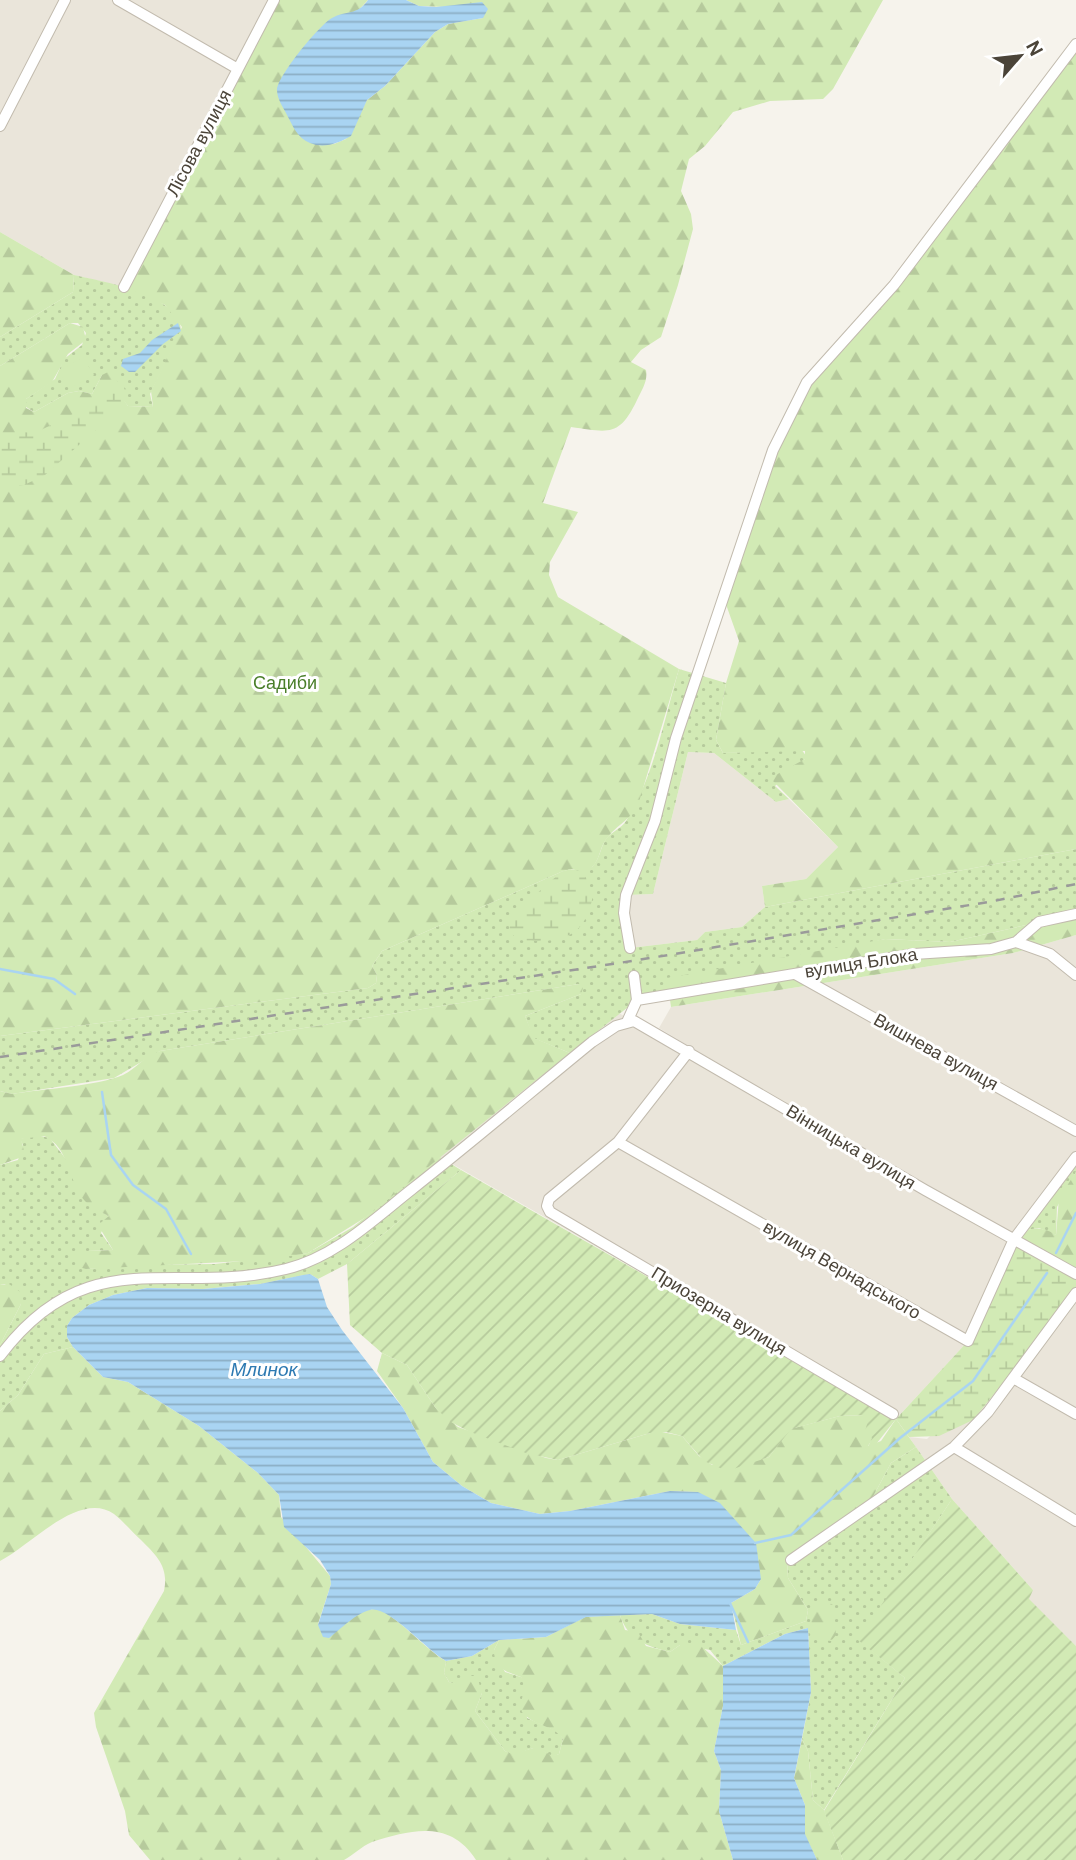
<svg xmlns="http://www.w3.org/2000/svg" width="1076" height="1860" viewBox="0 0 1076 1860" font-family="'DM Sans',sans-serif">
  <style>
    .residential { fill: #eae5da }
    .grass { fill: url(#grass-dots) }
    .forest { fill: url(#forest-firs) }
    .wetland { fill: url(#wetland-marsh) }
    .garden { fill: url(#garden-furrows) }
    .pitch { fill: #d2eab5 }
    .water { fill: url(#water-rules) }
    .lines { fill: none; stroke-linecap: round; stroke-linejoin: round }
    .stream { stroke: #a9d4f2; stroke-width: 2.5 }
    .minor-casing { stroke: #c2bbae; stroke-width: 12 }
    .minor { stroke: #fff; stroke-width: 10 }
    .rail { stroke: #9a9a9a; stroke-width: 2.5; stroke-dasharray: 9 9; stroke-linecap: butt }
    .labels { text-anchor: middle; stroke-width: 6; stroke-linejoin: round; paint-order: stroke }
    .street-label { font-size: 18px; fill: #4b4439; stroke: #fff }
    .park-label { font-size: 18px; fill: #4a7f2a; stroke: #fff }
    .water-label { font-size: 19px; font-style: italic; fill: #2e7ab2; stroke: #fff }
  </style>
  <defs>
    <pattern id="grass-dots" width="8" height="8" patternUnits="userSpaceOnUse" patternTransform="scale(1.75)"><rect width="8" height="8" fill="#d2eab5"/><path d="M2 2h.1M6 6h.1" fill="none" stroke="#b6ca9c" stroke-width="1.8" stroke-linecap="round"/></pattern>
    <pattern id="forest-firs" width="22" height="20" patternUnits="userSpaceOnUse" patternTransform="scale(1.75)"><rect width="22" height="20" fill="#d2eab5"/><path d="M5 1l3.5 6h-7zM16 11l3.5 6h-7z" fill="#b6ca9c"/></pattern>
    <pattern id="wetland-marsh" width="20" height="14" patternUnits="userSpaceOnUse" patternTransform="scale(1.75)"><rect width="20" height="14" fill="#d2eab5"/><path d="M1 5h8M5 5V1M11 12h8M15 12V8" fill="none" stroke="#b6ca9c"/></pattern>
    <pattern id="garden-furrows" width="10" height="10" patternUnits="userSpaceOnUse" patternTransform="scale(1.75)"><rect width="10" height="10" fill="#d2eab5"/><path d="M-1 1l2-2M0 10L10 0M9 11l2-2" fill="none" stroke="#b6ca9c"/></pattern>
    <pattern id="water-rules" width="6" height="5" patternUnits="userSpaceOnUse" patternTransform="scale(1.75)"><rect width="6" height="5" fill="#a9d4f2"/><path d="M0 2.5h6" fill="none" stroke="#8caec5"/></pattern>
  </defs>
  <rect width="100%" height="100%" fill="#f6f3ec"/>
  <path class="residential" d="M0,0H274L124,287L74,275L0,232Z
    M688,752L714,753L776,802L789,799L838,847L806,879L762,886L765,907L742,927L705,932L697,940L630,948L626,895L653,894Z
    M1076,935V1157L968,1341L896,1419L440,1157L619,1013L922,1194L837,1136L659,1028L671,1007L1013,953Z
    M1076,1293V1646L1028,1599L1033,1590L952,1499L909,1437L927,1439Z"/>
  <path class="grass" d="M74,275C101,281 182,295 181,331L150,394L153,407L128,406L102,375L92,394L79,391L68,393L34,412L26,407V399L55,379L64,359L82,345L86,333L78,323H70L0,366V337L73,292Z
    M679,669L726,683L716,740L723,753L801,749L807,757L775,786L789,799L776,802L714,753L688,752L653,894L627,895L630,948L697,940L705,932L742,927L765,907L1076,849V914L950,942L885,939L637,1000L570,1053L533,1038L525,1016L581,994L579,984L160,1051L114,1078L12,1094L0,1091V1036L368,988L376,983L377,975L372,966L382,951L561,872L592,867C600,859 600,848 606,839C612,831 621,829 626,821C654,776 664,720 679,669Z
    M36,1135L50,1138C55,1146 62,1153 67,1161C82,1189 78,1200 109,1216L101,1233L113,1250L87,1251L86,1269L129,1265L215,1264L308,1253L353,1227L440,1157L461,1170L347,1264L318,1279L310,1274L260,1284L203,1289L147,1288L113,1295L89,1305L72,1318L67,1326V1337L73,1347L44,1354L18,1395L0,1411V1345L21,1304L5,1284L0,1285V1165L18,1160L23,1145L20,1139Z
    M1076,1157V1172L1057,1207L1056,1235L1039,1228L1025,1230Z
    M916,1447L952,1499L859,1640L905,1678L824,1810L813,1800L808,1751L802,1739L811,1692L808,1628L785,1634L723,1666L710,1650L680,1645L670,1652C646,1646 628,1640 620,1615L652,1614L680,1624L736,1630L741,1645L806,1621L808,1610L788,1578L787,1559L868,1506L891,1463Z
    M499,1640L494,1650L505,1672L521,1677L525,1682L527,1718L559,1732L563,1739L559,1754L552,1757C530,1742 535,1750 512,1755L505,1751L475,1711L482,1693L449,1682L444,1673L446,1661L472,1656Z"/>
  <path class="forest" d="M274,0H368L356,13L338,16L316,145L334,144L346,139L367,100L385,86L435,32L448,24L483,18L446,7L419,6L406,0H883L833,89L823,99L770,101L733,112L705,146L689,159L681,191L691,214L693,229L678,285L661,337L641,350L631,362L646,370C648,381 642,390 637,400C619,438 608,432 571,427L543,503L578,512L550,562L549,575L558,597L679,669L638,805C627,823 619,823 608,837C597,849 602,865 584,872L571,869L561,872L382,951L372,966L377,975L376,983L368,988L0,1036V366L70,323L83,327L86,340L68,354L52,382L26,399V408L34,412L68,393L79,391L92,394L102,375L110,371L116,376L120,395L128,406L153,407L151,391L182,327L165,305L124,287Z
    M1076,44V849L765,907L762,886L806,879L838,847L773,781L774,776L805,759V751L723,753L716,740L726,683L739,641L723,596L794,404L867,317Z
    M0,232L74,275L73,292L0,337Z
    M1076,914V935L1013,953L671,1007L667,978L885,939L950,942Z
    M579,984L583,988L581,994L525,1016L534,1038L570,1053L366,1217L308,1253L267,1260L86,1269L79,1267L76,1256L87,1251L113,1250L98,1225L109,1216C101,1212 91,1208 85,1201C68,1183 70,1147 44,1136L21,1139L24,1151L22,1157L0,1165V1091L12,1094C42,1089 97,1086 123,1075C137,1068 144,1056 160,1051Z
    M1076,1172V1274L1014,1239C1028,1227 1040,1225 1056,1235L1059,1198Z
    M9,1284L19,1291L21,1304L0,1345V1285Z
    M73,1347L103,1377L128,1382L199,1426L258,1473L279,1495L281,1517L330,1576L331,1584L318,1624C333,1621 363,1608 376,1609C391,1610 427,1651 446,1661L444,1673L449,1682L458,1684L466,1676H477L482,1693L475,1711L505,1751L512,1754L537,1747L552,1756L559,1754L563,1739C554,1725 533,1726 522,1712L520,1705L525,1688L521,1677C506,1672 494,1668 494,1650L499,1640L546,1637L585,1617L620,1615L625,1630L638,1632L646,1646L670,1652L680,1645L697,1642L723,1666V1706L714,1751L721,1770L719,1811L733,1860H476C451,1820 412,1829 372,1842C362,1846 353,1855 344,1860H150L129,1835L125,1811L96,1727L94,1713L164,1591C169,1567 157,1556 141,1540C132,1532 123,1521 114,1514C79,1490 30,1546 0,1561V1411L18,1395L44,1354Z
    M382,1353L407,1365L435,1407L458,1427L546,1458L558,1460L657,1431L682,1436L699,1456L712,1465L749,1462L769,1457L790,1429L840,1416L864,1415L869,1421L873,1438L868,1446L881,1441L896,1419L916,1447L891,1463L868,1506L787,1559L788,1578L808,1610L806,1621L741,1645L731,1603L755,1589L761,1579L698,1492L670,1491L570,1511L540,1514L491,1503L462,1486L433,1462L403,1408L377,1371Z
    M825,1600L833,1605L836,1635L831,1641L818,1639L811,1625L814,1602Z
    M802,1739L808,1751L813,1800L824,1810L843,1860H817L804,1834L805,1805L794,1778Z"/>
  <path class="wetland" d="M113,382L122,383L127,391L123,406L45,475L24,485L0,488V448L8,437L20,432L35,433L81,410Z
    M570,869L583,872L593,895C585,941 558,943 518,940C514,936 509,932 510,926C512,912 550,883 561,872Z
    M1014,1239L1076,1274V1293L973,1420L939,1436L909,1437L896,1419L968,1341Z"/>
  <path class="garden" d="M461,1170L896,1419L873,1448L868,1447L872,1438L869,1433L864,1434L868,1421L863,1415L840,1416L791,1429L769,1457L727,1471L704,1461L682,1436L666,1432L650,1433L558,1460L526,1453L468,1431L449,1421L435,1407L407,1365L382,1353L350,1325L347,1264Z
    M952,1499L1033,1590L1029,1599L1076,1646V1860H843L824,1811L905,1678L858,1640Z"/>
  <path class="pitch" d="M83,357L94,375L69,389L59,371Z"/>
  <path class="water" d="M368,0H406L419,6L436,7L482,2L488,9L483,18L448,24L435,32L385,86L367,100L351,136C339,143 324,149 310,143C297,138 293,126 287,115C283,107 277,99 277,90C277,77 319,25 332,18C346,10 357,16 368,0Z
    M178,323L181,331L163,344L135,372H129L121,366L123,359L140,353L152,340Z
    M303,1275L310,1274L318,1279L327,1307L342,1330L403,1408L433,1462L462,1486L491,1503L540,1514L570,1511L670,1491L698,1492L720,1503L756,1543L761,1579L755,1589L731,1603L736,1630L680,1624L652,1614L586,1617L546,1637L499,1640L472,1656L446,1661C426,1650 388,1605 370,1610C356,1613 341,1629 329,1638L323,1637L318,1625L331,1584L330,1576L320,1560L284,1527L279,1495L258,1473L199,1426L128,1382L103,1377L73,1347L67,1337V1326L72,1318L89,1305L113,1295L147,1288L203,1289L260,1284Z
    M808,1628L811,1692L794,1778L805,1805V1834L817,1860H733L719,1811L721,1770L714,1751L723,1706V1666L785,1634Z"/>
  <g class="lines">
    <path class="stream" d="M0,969L54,979L75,994
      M102,1092L111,1155L133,1185L166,1209L191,1254
      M1056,1253L1076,1213
      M755,1543L791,1535L900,1438L973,1381L1047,1273
      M729,1601L748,1642"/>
    <defs>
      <path id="minor" d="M118,0L238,69
        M0,126L65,0
        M124,287L274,0
        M1016,942L1039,922L1076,914
        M630,948L624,913L626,895L655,821L676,738L773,450L807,382L894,285L1076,44
        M795,974L1076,1131
        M637,1000L914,954L991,949L1016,942L1050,954L1076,975
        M627,1022L637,1000L634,976
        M689,1051L618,1142L549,1199L547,1206L550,1212L893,1414
        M618,1142L968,1341L1014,1239L1076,1157
        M0,1356C88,1239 172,1297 286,1269C335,1257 373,1220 411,1190C472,1142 532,1091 592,1042L616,1026L634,1021L925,1190L1076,1274
        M1013,1378L1076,1414
        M954,1447L1076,1521
        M791,1560L954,1447L988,1412L1076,1293"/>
    </defs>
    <use href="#minor" class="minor-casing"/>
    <use href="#minor" class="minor"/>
    <path class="rail" d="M0,1057L632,961L994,901L1076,884"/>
  </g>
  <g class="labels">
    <g class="street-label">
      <text transform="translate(199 143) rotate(-62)" y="6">Лісова вулиця</text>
      <text transform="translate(861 963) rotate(-9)" y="6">вулиця Блока</text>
      <text transform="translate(936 1052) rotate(29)" y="6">Вишнева вулиця</text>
      <text transform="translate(851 1147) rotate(31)" y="6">Вінницька вулиця</text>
      <text transform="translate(842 1270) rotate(30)" y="6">вулиця Вернадського</text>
      <text transform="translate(719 1311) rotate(31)" y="6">Приозерна вулиця</text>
    </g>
    <g class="park-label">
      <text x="285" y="689">Садиби</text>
    </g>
    <g class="water-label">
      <text x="264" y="1376">Млинок</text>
    </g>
  </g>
  <g transform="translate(1020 56) rotate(62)" stroke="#ffffff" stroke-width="5" paint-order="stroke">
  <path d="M0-5L12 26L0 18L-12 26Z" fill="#4b4439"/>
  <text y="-10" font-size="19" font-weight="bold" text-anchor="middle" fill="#4b4439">N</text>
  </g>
</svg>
